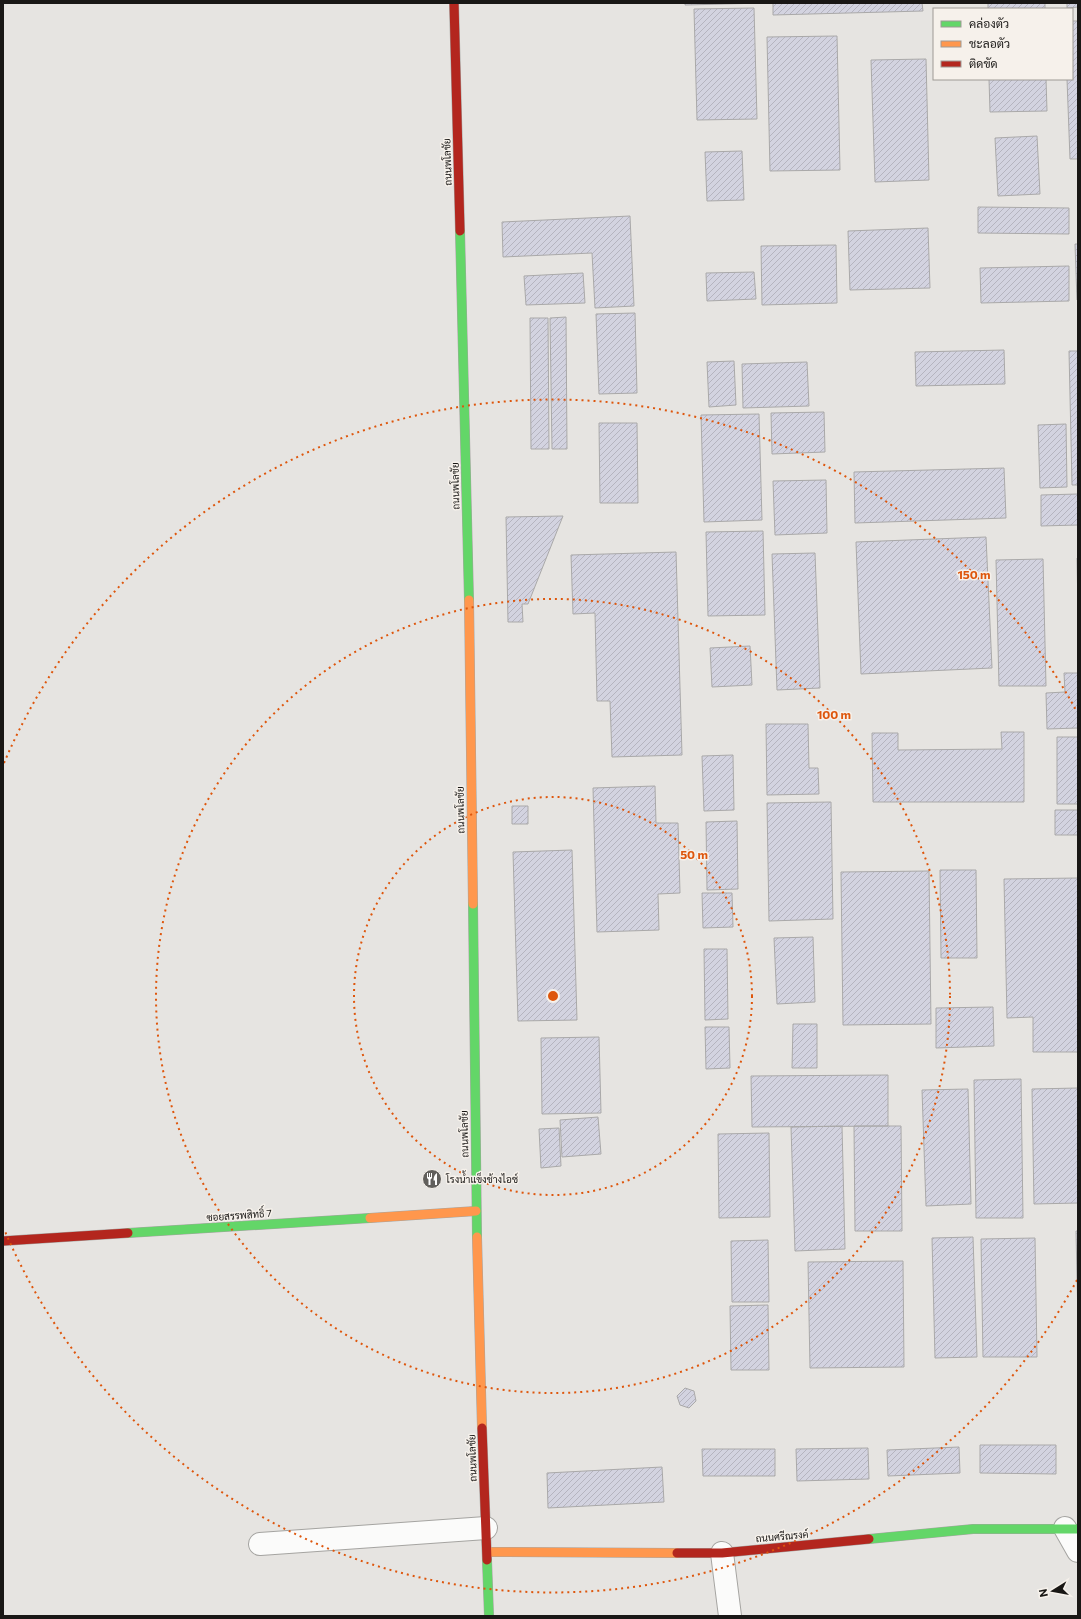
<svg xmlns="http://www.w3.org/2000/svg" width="1081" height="1619" viewBox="0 0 1081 1619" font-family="Commissioner,Sarabun,sans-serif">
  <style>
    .building { fill: url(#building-hatch); stroke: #aaa9a9 }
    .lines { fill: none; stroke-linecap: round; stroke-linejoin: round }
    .street-casing { stroke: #a5a4a1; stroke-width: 24 }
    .fast-casing { stroke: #a5a4a1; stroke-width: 10 }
    .slow-casing { stroke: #a5a4a1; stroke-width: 10 }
    .jam-casing { stroke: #a5a4a1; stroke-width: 10 }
    .street { stroke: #fbfbfa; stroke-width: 22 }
    .fast { stroke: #63d668; stroke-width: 9 }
    .slow { stroke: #ff974d; stroke-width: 9 }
    .jam { stroke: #b3261e; stroke-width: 9 }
    .ring { fill: none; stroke: #de560c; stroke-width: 2; stroke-dasharray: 2 4 }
    .labels { text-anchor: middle; stroke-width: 3; stroke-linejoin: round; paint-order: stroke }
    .street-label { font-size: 10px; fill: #191715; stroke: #f6f1eb }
    .poi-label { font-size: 10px; fill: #191715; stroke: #f6f1eb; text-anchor: start }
    .centre { fill: #de560c; stroke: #f6f1eb; stroke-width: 2 }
    .ring-label { font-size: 12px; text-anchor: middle; font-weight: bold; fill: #de560c; stroke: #f6f1eb; stroke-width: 3; stroke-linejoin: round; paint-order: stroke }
  </style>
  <defs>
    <pattern id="building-hatch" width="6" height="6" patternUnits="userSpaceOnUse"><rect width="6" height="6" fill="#d3d3e0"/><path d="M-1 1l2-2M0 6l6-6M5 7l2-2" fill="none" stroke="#b5b4bf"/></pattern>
  </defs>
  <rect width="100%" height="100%" fill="#e6e4e1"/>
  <path class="building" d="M685,3H764L685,5Z
    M773,3H922L923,11L773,15Z
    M988,3H1045V9H988Z
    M1067,3H1078V7L1067,8Z
    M754,8L757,119L697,120L694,9Z
    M1072,21H1078V159H1070L1067,79H1072Z
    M837,36L840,170L770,171L767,37Z
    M926,59L929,180L875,182L871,60Z
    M989,79H1046L1047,111L990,112Z
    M1037,136L1040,194L998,196L995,138Z
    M742,151L744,200L707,201L705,152Z
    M978,207L1069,208V234L978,233Z
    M630,216L634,306L595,308L592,253L503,257L502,222Z
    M928,228L930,288L850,290L848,231Z
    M1075,244H1078V300H1077Z
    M836,245L837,303L762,305L761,246Z
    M1069,266V301L981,303L980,268Z
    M754,272L756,299L707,301L706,273Z
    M583,273L585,303L526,305L524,276Z
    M635,313L637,393L599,394L596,314Z
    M566,317L567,449H552L550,318Z
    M530,318H548L549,449H531Z
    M1004,350L1005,384L916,386L915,352Z
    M1069,351H1078V485H1072Z
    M734,361L736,405L709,407L707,362Z
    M807,362L809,406L743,408L742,364Z
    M824,412L825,452L772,454L771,413Z
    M759,414L762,520L704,522L701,415Z
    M599,423H637L638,503H600Z
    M1066,424L1067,487L1040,488L1038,425Z
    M1004,468L1006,518L855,523L854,472Z
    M826,480L827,533L775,535L773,481Z
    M1078,494V525L1041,526V495Z
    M563,516L528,604H522L523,622H508L506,517Z
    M763,531L765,615L708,616L706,532Z
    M986,537L992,668L861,674L856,542Z
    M676,552L682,755L612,757L610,701H597L595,613L573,614L571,555Z
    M815,553L820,688L777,690L772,554Z
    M1077,558H1078V611Z
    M1043,559L1046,686H999L996,560Z
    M750,646L752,685L712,687L710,648Z
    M1064,673H1078V728L1047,729L1046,693L1065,692Z
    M766,724H808L809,768H818L819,794L767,795Z
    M1001,732H1024V802H873L872,733H898V750L1002,749Z
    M1057,737H1078V804H1057Z
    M733,755L734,810L704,811L702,756Z
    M655,786L656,823H678L680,893L658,894L659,930L597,932L593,788Z
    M831,802L833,919L769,921L767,803Z
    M512,806H528V824H512Z
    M1055,810H1078V835H1055Z
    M737,821L738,889L707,890L706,822Z
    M572,850L577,1020L518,1021L513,852Z
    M940,870H976L977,958H941Z
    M929,871L931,1024L843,1025L841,872Z
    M1078,878V1052H1033V1017L1007,1018L1004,879Z
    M702,893H732L733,927L703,928Z
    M813,937L815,1002L777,1004L774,938Z
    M704,949H727L728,1019L705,1020Z
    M993,1007L994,1046L936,1048V1008Z
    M793,1024H817V1068H792Z
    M705,1027H729L730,1068L706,1069Z
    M599,1037L601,1113L542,1114L541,1038Z
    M888,1075V1126L752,1127L751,1076Z
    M1021,1079L1023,1218H976L974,1080Z
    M1078,1088V1203L1034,1204L1032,1089Z
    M968,1089L971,1204L926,1206L922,1090Z
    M598,1117L601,1154L562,1157L560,1120Z
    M842,1126L845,1249L795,1251L791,1127Z
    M854,1126H901L902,1231H855Z
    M559,1128L561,1166L541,1168L539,1129Z
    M769,1133L770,1217L719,1218L718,1134Z
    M1076,1231H1078V1322Z
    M973,1237L977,1357L935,1358L932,1238Z
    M1035,1238L1037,1357H983L981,1239Z
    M768,1240L769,1302H732L731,1241Z
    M903,1261L904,1367L810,1368L808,1262Z
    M768,1305L769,1370H731L730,1306Z
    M685,1388L694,1391L696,1401L689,1408L680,1405L677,1396Z
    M980,1445H1056V1474L980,1473Z
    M959,1447L960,1473L888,1476L887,1450Z
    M868,1448L869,1479L797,1481L796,1449Z
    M702,1449H775V1476H703Z
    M662,1467L664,1502L548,1508L547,1473Z"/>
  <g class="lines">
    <defs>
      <path id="street" d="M1065,1528L1078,1551
        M260,1544L486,1528
        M722,1553L730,1616"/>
      <path id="fast" d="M460,231L469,600
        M473,904L477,1237
        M128,1233L370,1218
        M869,1539L973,1529H1078
        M487,1560L489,1616"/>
      <path id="slow" d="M469,600L473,904
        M370,1218L476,1211
        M477,1237L482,1428
        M488,1552L677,1553"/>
      <path id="jam" d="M454,3L460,231
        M3,1241L128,1233
        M482,1428L487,1560
        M677,1553H722L869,1539"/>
    </defs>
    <use href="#street" class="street-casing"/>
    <use href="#fast" class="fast-casing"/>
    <use href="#slow" class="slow-casing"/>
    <use href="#jam" class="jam-casing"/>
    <use href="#street" class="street"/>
    <use href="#fast" class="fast"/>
    <use href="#slow" class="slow"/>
    <use href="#jam" class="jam"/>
  </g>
  <g class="ring">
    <circle cx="553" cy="996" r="199"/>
    <circle cx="553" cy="996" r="397"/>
    <path d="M1077 1280A596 596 0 0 1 4 1229M4 763A596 596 0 0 1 1077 712"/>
  </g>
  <defs>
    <symbol id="restaurant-disc" viewBox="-11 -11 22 22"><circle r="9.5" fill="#615f5c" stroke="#f6f1eb"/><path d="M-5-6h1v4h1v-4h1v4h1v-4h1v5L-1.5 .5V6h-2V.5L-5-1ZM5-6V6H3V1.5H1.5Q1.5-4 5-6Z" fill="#fff"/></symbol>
  </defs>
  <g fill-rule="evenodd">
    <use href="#restaurant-disc" x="421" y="1168" width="22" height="22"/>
  </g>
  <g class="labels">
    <g class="street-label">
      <text transform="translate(447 162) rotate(-92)" y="4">ถนนพโลชัย</text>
      <text transform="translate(455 486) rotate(-91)" y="4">ถนนพโลชัย</text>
      <text transform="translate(460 810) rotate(-91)" y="4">ถนนพโลชัย</text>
      <text transform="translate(464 1134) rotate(-91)" y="4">ถนนพโลชัย</text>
      <text transform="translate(239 1215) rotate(-4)" y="4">ซอยสรรพสิทธิ์ 7</text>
      <text transform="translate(472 1458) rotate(-92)" y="4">ถนนพโลชัย</text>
      <text transform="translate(782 1536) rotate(-5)" y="4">ถนนศรีณรงค์</text>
    </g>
    <g class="poi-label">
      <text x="446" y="1183">โรงน้ำแข็งช้างไอซ์</text>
    </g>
  </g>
  <circle cx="553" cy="996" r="6" class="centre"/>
  <g class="ring-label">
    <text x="974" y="579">150 m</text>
    <text x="834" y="719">100 m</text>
    <text x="694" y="859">50 m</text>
  </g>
  <rect width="1081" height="1619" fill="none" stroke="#191715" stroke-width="8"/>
  <rect x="933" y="8" width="140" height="72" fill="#f6f1eb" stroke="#9e9a95"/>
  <rect x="941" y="21" width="20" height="6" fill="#63d668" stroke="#9e9a95"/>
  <text x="969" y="28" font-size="12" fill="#191715">คล่องตัว</text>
  <rect x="941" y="41" width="20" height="6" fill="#ff974d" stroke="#9e9a95"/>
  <text x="969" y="48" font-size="12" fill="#191715">ชะลอตัว</text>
  <rect x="941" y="61" width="20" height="6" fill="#b3261e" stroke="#9e9a95"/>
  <text x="969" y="68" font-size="12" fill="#191715">ติดขัด</text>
  <g transform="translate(1053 1591) rotate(259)" stroke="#f6f1eb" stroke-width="3" paint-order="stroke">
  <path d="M0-3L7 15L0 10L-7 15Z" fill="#191715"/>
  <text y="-6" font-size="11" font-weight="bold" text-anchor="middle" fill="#191715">N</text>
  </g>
</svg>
